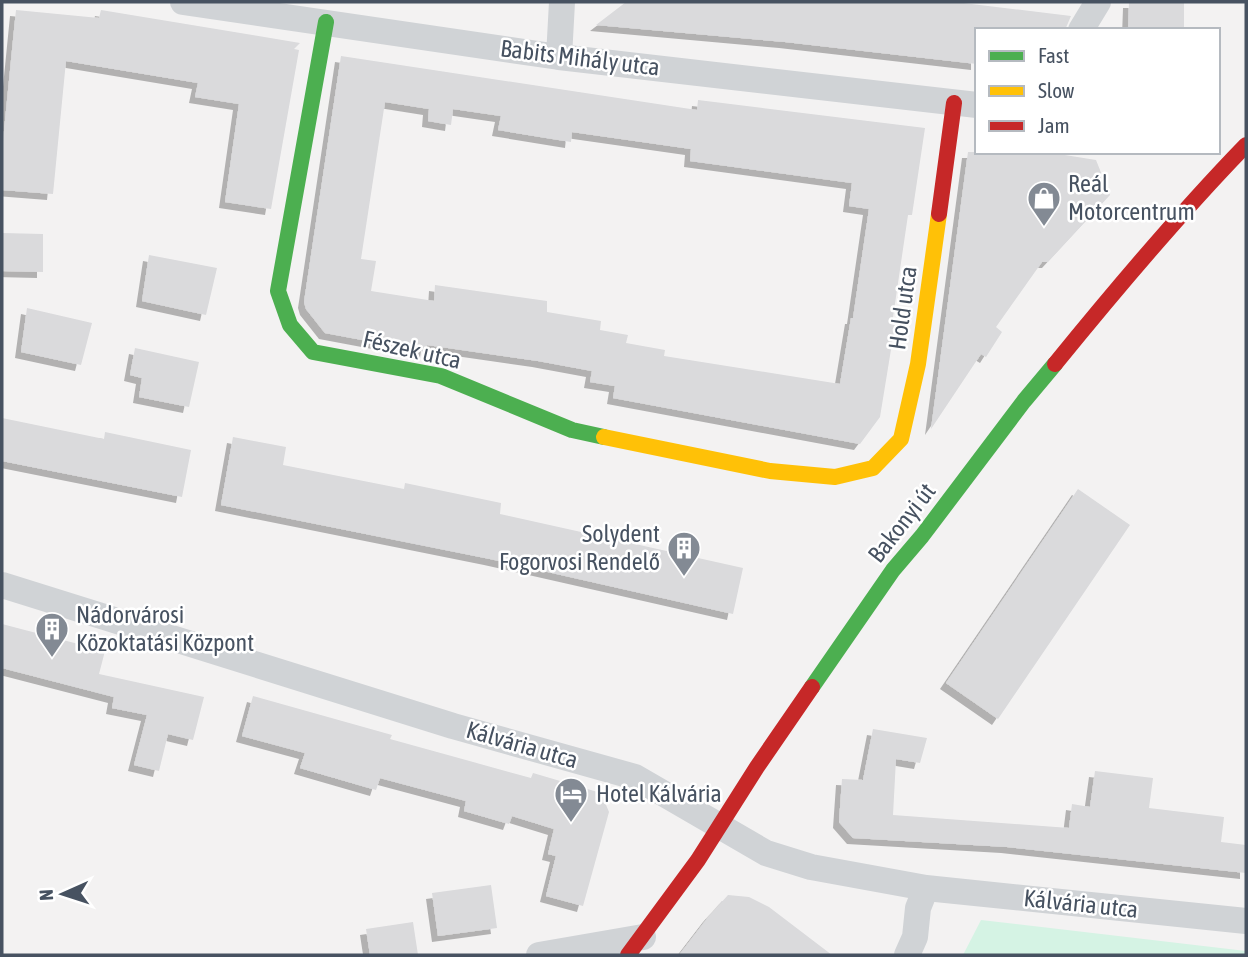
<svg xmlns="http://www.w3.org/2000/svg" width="1248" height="957" viewBox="0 0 1248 957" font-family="'Asap Condensed',sans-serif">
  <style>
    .green { fill: #d5f3e4 }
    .building { fill: #dadadc; fill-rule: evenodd; filter: url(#shadow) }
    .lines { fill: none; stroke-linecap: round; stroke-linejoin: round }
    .street { stroke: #d0d3d6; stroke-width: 26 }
    .fast { stroke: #4caf50; stroke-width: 16 }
    .slow { stroke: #ffc107; stroke-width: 16 }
    .jam { stroke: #c62828; stroke-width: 16 }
    .labels { text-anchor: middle; stroke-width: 5; stroke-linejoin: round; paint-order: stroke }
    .street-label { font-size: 24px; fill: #475261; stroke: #fff }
    .poi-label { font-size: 24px; fill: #475261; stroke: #fff; text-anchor: start }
  </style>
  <defs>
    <filter id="shadow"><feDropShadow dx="-6" dy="6" stdDeviation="0" flood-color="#0004"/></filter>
  </defs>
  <rect width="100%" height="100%" fill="#f3f2f2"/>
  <path class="green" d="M981,920L1246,951V955H963Z"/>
  <path class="building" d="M626,2H955L1071,16L1065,30H977V64L785,42L596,25Z
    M1129,2H1184V30H1128Z
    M16,10L99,18L101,10L300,43L294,49L299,50L271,209L225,202L239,104L195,97L198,83L66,61L53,194L2,190V151Z
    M341,56L697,110L698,100L925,128L912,215H908L892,324L895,325L880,417L860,444L613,398L615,386L590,382L592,371L538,361L427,345L426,352L325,333L306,309L304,302ZM385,102L429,109L428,121L451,125L453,109L501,116L498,130L571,142L572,132L691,149L690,161L852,183L849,206L869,209L853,318H851L840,384L664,356L665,350L626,343L628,335L600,330L601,321L547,312V301L435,285L434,301L371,291L376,261L361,259Z
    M968,152H1046L1096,160L1110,195L1048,262H1042L996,327L1002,332L986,357L981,354L931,429Z
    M2,233L43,234V272L2,271Z
    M149,255L217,268L206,315L142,301Z
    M27,308L92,323L81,365L21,352Z
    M135,348L199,362L189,407L139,397L142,378L130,375Z
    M2,418L104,439L105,432L191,450L182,497L2,461Z
    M233,437L286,447L283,465L404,489L405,483L501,503L500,514L743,568L733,614L490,559L221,505Z
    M1078,489L1130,525L998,719L946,683Z
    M2,624L105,651L99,674L204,697L193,740L168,734L159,771L134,765L147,715L112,708L114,697L2,668Z
    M253,696L392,735L390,739L531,778L533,773L601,793L609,812L583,906L546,896L556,856L548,854L554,829L512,816L509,824L464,811L466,801L380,778L376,790L300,768L305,753L242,736Z
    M873,729L927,738L920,763L896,759L893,815L1069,828L1072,804L1090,807L1095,771L1153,778L1149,808L1224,817L1221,842L1246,845V873L1007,847L853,838L839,822L842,779L863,780Z
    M491,885L497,928L438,936L432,893Z
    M728,895L749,897L769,907L832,955H679L709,916Z
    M413,922L418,955H370L366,929Z"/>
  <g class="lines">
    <path class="street" d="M183,2L559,57L977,105
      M1081,30L1098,2
      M559,57L562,2
      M2,585L453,726L635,777L766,853L811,867L926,888L1246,921
      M539,955L643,937
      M907,955L915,937L918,908L926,888"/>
    <path class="fast" d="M326,22L278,291L290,325L313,352L441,376L572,430L604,437
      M812,687L893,570L922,536L1024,401L1055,364"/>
    <path class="slow" d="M604,437L770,471L835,477L873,468L901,439L918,364L939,214"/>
    <path class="jam" d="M939,214L954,103
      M1055,364C1116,289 1178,215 1246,145
      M628,955L698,860L757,767L812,687"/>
  </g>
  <defs>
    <symbol id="shop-pin" viewBox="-11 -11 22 30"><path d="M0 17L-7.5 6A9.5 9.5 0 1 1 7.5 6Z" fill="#838a94" stroke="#fff"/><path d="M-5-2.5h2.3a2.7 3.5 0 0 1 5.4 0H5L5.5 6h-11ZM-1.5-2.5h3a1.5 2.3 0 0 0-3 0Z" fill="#fff"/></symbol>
    <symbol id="building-pin" viewBox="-11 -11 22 30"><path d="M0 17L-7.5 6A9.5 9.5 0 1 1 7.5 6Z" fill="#838a94" stroke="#fff"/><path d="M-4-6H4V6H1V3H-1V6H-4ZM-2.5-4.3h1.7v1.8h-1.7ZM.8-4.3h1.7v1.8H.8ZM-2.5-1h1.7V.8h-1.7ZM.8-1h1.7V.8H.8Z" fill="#fff"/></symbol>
    <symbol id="hotel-pin" viewBox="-11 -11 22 30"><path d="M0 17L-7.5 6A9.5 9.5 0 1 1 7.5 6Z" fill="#838a94" stroke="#fff"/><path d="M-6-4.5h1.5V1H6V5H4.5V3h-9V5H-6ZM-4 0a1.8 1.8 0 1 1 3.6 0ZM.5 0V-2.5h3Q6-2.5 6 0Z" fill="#fff"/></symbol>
  </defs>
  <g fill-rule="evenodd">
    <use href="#shop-pin" x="1025" y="179" width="38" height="52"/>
    <use href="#building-pin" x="665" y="529" width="38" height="52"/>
    <use href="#building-pin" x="33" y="610" width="38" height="52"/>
    <use href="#hotel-pin" x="552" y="775" width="38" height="52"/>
  </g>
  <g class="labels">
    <g class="street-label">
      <text transform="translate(580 58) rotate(7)" y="8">Babits Mihály utca</text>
      <text transform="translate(903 308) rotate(-82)" y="8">Hold utca</text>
      <text transform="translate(412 350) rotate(13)" y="8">Fészek utca</text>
      <text transform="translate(902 523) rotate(-52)" y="8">Bakonyi út</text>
      <text transform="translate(522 745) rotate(16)" y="8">Kálvária utca</text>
      <text transform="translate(1081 904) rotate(6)" y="8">Kálvária utca</text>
    </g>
    <g class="poi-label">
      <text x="1068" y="192">Reál<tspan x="1068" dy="28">Motorcentrum</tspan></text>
      <text x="660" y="542" text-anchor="end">Solydent<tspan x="660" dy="28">Fogorvosi Rendelő</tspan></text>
      <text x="76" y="623">Nádorvárosi<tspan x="76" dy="28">Közoktatási Központ</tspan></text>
      <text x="596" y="802">Hotel Kálvária</text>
    </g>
  </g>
  <rect width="1248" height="957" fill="none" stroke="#475261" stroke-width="7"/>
  <rect x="975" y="28" width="245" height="126" fill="#ffffff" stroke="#b5bac0" stroke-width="2"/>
  <rect x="989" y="51" width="35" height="10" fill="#4caf50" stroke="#b5bac0" stroke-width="2"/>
  <text x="1038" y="63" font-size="21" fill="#475261">Fast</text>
  <rect x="989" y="86" width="35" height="10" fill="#ffc107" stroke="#b5bac0" stroke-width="2"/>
  <text x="1038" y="98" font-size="21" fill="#475261">Slow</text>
  <rect x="989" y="121" width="35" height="10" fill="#c62828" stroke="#b5bac0" stroke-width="2"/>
  <text x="1038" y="133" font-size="21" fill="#475261">Jam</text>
  <g transform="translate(63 894) rotate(267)" stroke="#ffffff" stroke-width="5" paint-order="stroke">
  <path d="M0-5L12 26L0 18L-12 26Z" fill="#475261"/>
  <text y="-10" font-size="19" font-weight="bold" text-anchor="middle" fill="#475261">N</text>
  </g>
</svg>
